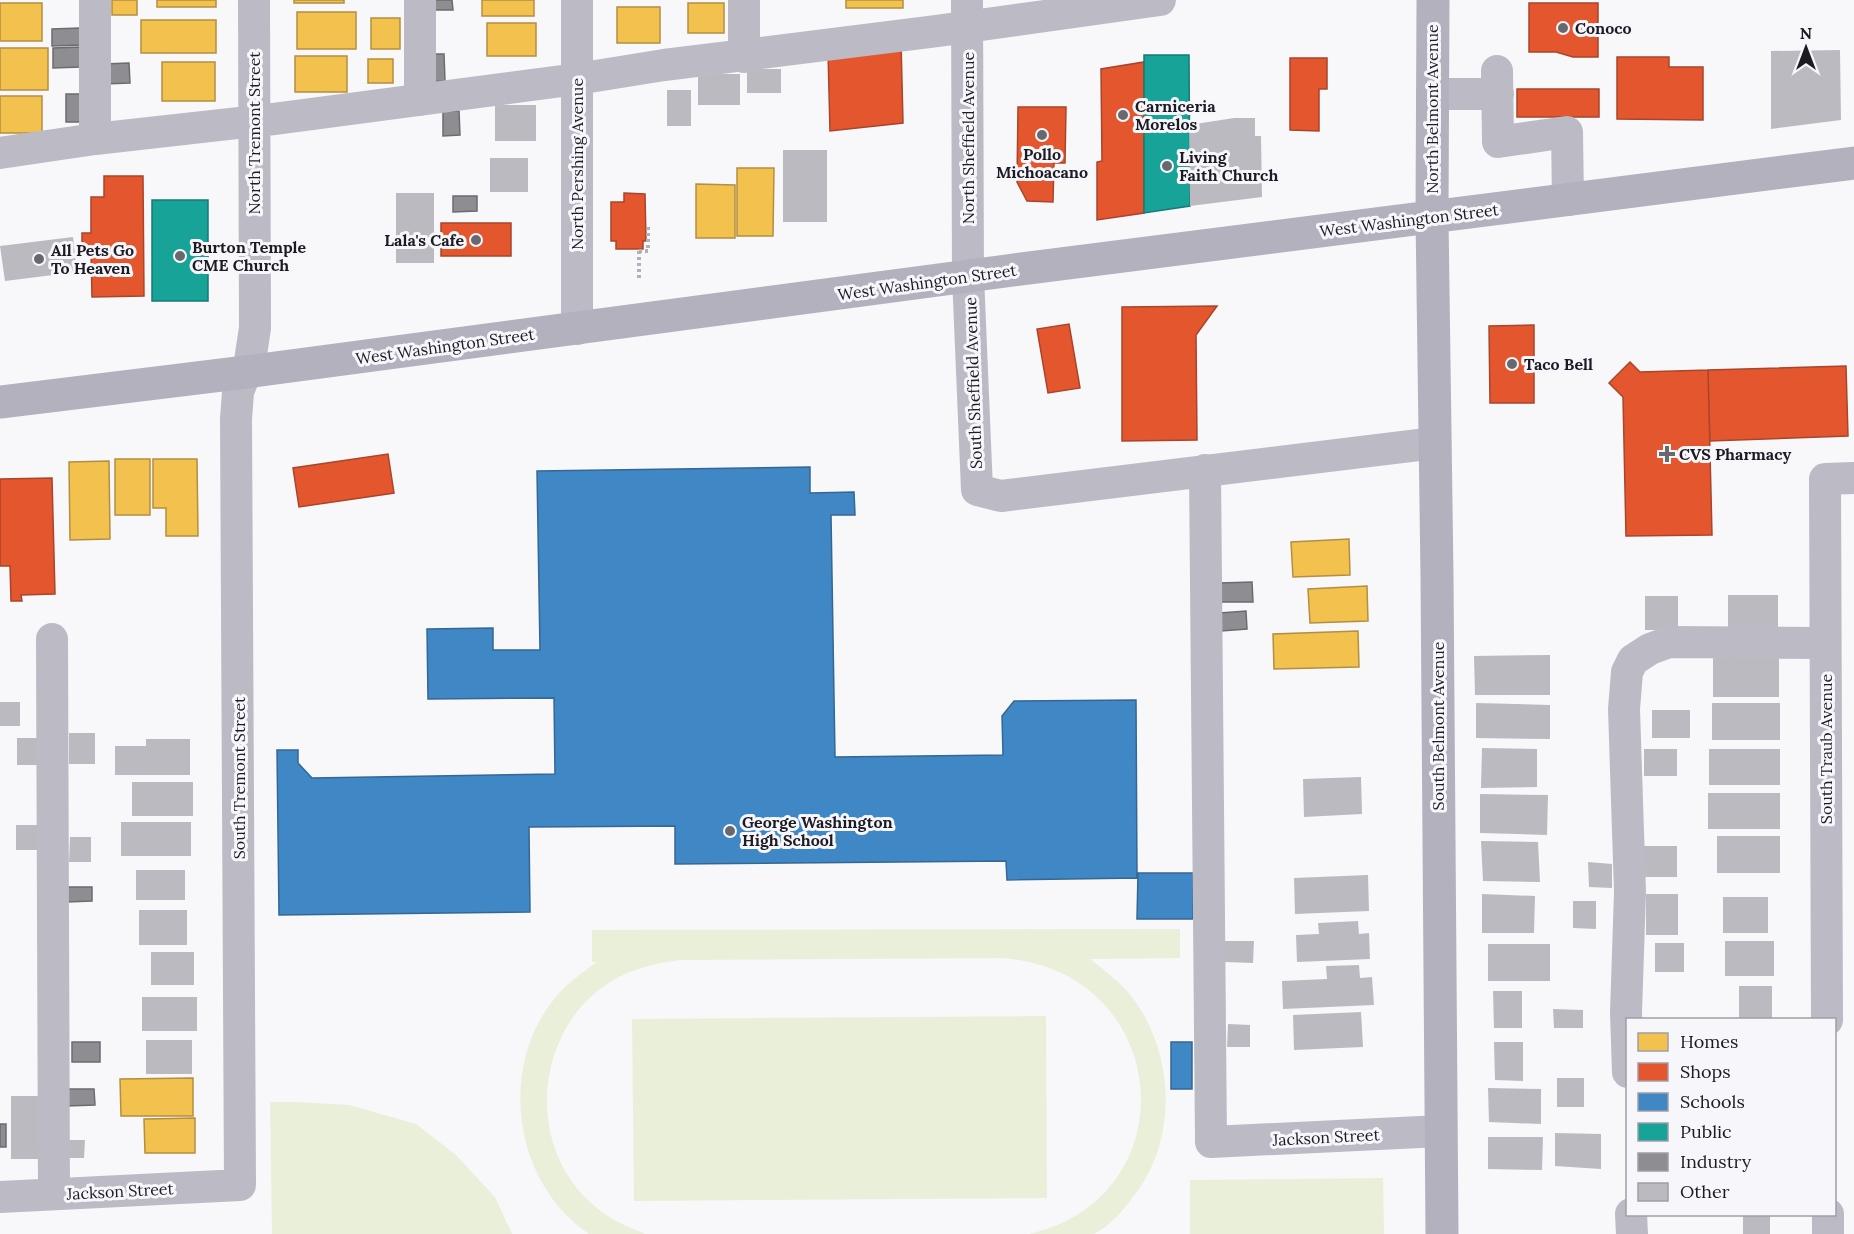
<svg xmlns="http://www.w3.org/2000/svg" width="1854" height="1234" viewBox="0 0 1854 1234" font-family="Lora,serif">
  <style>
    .green { fill: #eaefd9 }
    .homes { fill: #f2c14e; stroke: #b28f41; stroke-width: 1.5 }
    .shops { fill: #e4572e; stroke: #a8452b; stroke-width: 1.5 }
    .schools { fill: #3f88c5; stroke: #346794; stroke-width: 1.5 }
    .public { fill: #17a398; stroke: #187a75; stroke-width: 1.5 }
    .industry { fill: #8d8d92; stroke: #6b6b71; stroke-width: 1.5 }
    .building { fill: #bcbac1 }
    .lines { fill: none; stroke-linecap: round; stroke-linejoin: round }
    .path { stroke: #b2b1b9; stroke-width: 4; stroke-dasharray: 3 3; stroke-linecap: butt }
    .minor { stroke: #bcbbc5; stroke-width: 32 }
    .major { stroke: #b4b1be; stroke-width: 33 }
    .poi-dot { fill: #69686e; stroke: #f7f6fb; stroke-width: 2 }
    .labels { text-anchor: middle; stroke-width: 6; stroke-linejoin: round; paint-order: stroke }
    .poi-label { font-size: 16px; font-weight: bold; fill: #1c1b23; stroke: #f7f6fb; text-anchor: start }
    .street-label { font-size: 16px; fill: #1c1b23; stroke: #f7f6fb }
  </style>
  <rect width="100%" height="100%" fill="#f8f7fa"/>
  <path class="green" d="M1180,929V958L1090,959C1103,969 1116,979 1128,992C1173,1046 1179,1131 1139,1189C1129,1203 1110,1228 1093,1234C1084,1234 1041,1234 1029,1234C1190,1198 1174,971 1002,958L680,960C659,963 638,967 619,977C536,1020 522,1141 591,1203C607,1218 626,1227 646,1234H589C514,1184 497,1068 555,998C567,983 582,973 597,962H592V930Z
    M1046,1016L1047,1198L634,1201L632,1019Z
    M295,1102L349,1105L416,1124L456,1155L495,1197L512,1234H272L270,1102Z
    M1383,1178L1384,1234H1190V1180Z"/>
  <path class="homes" d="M112,0H137V15H112Z
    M157,0H216V7H157Z
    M294,0H344V3H294Z
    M482,0H534V16H482Z
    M846,0H903V8H846Z
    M0,3H42V41H0Z
    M688,3H724V33H688Z
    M617,7H660V43H617Z
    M297,12H356V49H297Z
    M371,18H400V49H371Z
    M141,20H216V53H141Z
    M487,23H536V56H487Z
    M0,48H48V90H0Z
    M295,56H347V92H295Z
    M368,59H393V83H368Z
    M162,62H215V101H162Z
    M0,96H42V133H0Z
    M737,168H774L773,236H737Z
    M696,184L735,185V238H696Z
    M115,459H150V515H115Z
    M153,459H197L198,536H166V508H153Z
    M109,461L110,539L70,540L69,462Z
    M1349,539L1350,575L1293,577L1291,542Z
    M1367,586L1368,621L1310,623L1308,589Z
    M1358,631L1359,667L1274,669L1273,634Z
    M193,1078V1116H121L120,1079Z
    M195,1118V1153H145L144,1119Z"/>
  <path class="shops" d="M1529,3H1598V57H1573L1556,52H1529Z
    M901,41L903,123L830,131L828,52Z
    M1617,57H1669V67H1703V120L1617,119Z
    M1290,58H1327V89H1319V131L1290,130Z
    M1144,62V213L1097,220V162L1102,161L1101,69Z
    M1517,89H1599V117H1517Z
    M1018,107H1066L1065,163H1054L1053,202L1027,201L1017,182Z
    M104,176H143L144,296L92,297L91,252H82V233H91V197H104Z
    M624,193L645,194L646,241H643V249H616V241H611V202H624Z
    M441,223H511V256H441Z
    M1217,306L1196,335L1197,440L1122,441V307Z
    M1069,324L1080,388L1048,393L1037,329Z
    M1534,325V403H1490L1489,326Z
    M1630,362L1640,372L1708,370L1712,535L1626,536L1623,397L1609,383Z
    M1846,366L1848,436L1710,441L1708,370Z
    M388,454L394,493L299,507L293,468Z
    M52,478L55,594L21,595L22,601H11L10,566H0V479Z"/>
  <path class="schools" d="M810,467V493L854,492L855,515H831L835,757L1003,755L1002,716L1014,701L1136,700L1137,878L1007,880L1006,861L675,864V826L529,827L530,912L279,915L277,750H298V763L312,778L555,774L554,698L428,699L427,629L493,628V650H540L537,471Z
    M1138,873H1193V919H1137Z
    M1171,1042H1192V1089H1171Z"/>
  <path class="public" d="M1144,55H1189L1190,206L1144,213Z
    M152,200H208V301H152Z"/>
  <path class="industry" d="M424,0H452L453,10H424Z
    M80,28L81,45L52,46V29Z
    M81,47V67L53,68V48Z
    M424,54H444L445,81L425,82Z
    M129,63L130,83L104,84L103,64Z
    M66,94H86V122H66Z
    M443,111H459L460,135L443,136Z
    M453,196H477V211L453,212Z
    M1252,582L1253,602H1221L1220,583Z
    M1246,611L1247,629L1221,631L1220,613Z
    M67,887H92V901L67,902Z
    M72,1042H100V1062H72Z
    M67,1089H94L95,1105L67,1106Z
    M0,1124H6V1147H0Z"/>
  <path class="building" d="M1840,50L1841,120L1771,129V51Z
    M747,69H781V93H747Z
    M698,74H740V105H698Z
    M667,90H691V126H667Z
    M495,105H536V141H495Z
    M1234,118H1255V136H1261L1262,197L1190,206L1189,125Z
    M783,150H827V222H783Z
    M490,158H528V192H490Z
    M396,193H434V263H396Z
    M73,237L77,272L5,281L0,246Z
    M1728,595H1778V630H1728Z
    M1645,596H1678V630H1645Z
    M1550,655V695H1475L1474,656Z
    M1713,655H1779V697H1713Z
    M0,702H20V726H0Z
    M1476,703L1550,705V739L1476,738Z
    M1712,703H1780V740H1712Z
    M1652,710H1690V738H1652Z
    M69,733H95V764H69Z
    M17,738H42V765H17Z
    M146,739H190V775H115V746H146Z
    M1482,748L1537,749V787L1481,788Z
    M1644,749H1677V776H1644Z
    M1709,749H1780V785H1709Z
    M1361,777L1362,814L1304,817L1303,779Z
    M132,782H193V816H132Z
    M1708,793H1780V829H1708Z
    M1480,794L1548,795L1547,835L1480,833Z
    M121,822H191V856H121Z
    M16,825H40V850H16Z
    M1717,836H1780V873H1717Z
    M70,837H91V862H69Z
    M1481,841L1538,842L1540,882L1483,881Z
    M1643,846H1677V877H1644Z
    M1588,862L1612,864V888L1589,887Z
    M136,870H185V900H136Z
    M1368,875L1369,911L1295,914L1294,878Z
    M1482,894L1535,896L1534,933H1482Z
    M1646,894H1678V935H1646Z
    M1723,897H1768V933H1723Z
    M1573,901H1596V929L1573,928Z
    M139,910H187V945H139Z
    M1358,921L1359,934L1369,933L1370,959L1297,962L1296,935L1319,934L1318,923Z
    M1225,941H1254L1253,963L1225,962Z
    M1725,941H1774V976H1725Z
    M1655,943H1684V972H1655Z
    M1488,944H1550V981H1488Z
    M151,952H194V985H151Z
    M1359,965L1360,978L1372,977L1374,1005L1283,1009L1282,981L1327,979L1326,966Z
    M1739,986H1772V1020H1739Z
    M1493,991H1522V1028H1494Z
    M142,997H197V1031H142Z
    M1553,1009L1583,1010V1028H1554Z
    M1361,1012L1363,1047L1294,1050L1293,1015Z
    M1228,1024L1250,1025V1047H1227Z
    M146,1040H192V1074H146Z
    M1494,1042H1523V1081L1495,1080Z
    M1557,1078H1584V1107H1557Z
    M1488,1088L1541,1089V1124L1489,1122Z
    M11,1096H44V1159H11Z
    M1555,1133L1601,1134V1169L1555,1166Z
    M1488,1137H1543L1542,1170L1488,1169Z
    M69,1140H85L84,1158H69Z
    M1743,1214H1770V1234H1743Z"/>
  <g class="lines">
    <path class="path" d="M639,251H648V227
      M639,251V280"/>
    <path class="minor" d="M420,0V100
      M577,0V329
      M744,0V57
      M967,0L968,276L977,490L1001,496L1435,443
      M1497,71L1498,142L1567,132L1568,200
      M1432,94H1498
      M95,139V0
      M0,153L95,139L274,119L577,79L664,65L937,31L1160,0
      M1205,470L1211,1142L1441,1131
      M52,639L54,1194
      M1827,1020L1825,479L1854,478
      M1628,1072L1626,1013L1630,892L1624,709L1627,672L1633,660L1650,649L1669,642L1825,643
      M0,1197L240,1185L236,419L238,392L250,361L255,328L254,0
      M1631,1214L1632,1234
      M1828,1214V1234"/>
    <path class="major" d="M1433,0L1432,218L1437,576L1442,1234
      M0,402L246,372L1006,271L1854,163"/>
  </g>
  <g class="poi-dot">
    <circle cx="1563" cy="28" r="6"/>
    <circle cx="1123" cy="115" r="6"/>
    <circle cx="1042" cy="135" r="6"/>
    <circle cx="1167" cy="166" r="6"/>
    <circle cx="476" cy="240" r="6"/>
    <circle cx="180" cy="256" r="6"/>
    <circle cx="39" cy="259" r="6"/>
    <circle cx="1512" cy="364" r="6"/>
    <path d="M1664 445h6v6h6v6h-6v6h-6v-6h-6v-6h6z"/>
    <circle cx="730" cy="831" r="6"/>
  </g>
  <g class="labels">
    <g class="poi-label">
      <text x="1575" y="34">Conoco</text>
      <text x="1135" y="112">Carniceria<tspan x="1135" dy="18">Morelos</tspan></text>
      <text x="1042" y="160" text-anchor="middle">Pollo<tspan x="1042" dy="18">Michoacano</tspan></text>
      <text x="1179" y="163">Living<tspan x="1179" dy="18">Faith Church</tspan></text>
      <text x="464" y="246" text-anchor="end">Lala's Cafe</text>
      <text x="192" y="253">Burton Temple<tspan x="192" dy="18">CME Church</tspan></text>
      <text x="51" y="256">All Pets Go<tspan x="51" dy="18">To Heaven</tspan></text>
      <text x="1524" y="370">Taco Bell</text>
      <text x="1679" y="460">CVS Pharmacy</text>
      <text x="742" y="828">George Washington<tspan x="742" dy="18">High School</tspan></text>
    </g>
    <g class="street-label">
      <text transform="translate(1432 109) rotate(-90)" y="6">North Belmont Avenue</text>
      <text transform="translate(254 133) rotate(-90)" y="6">North Tremont Street</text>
      <text transform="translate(968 138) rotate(-90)" y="6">North Sheffield Avenue</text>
      <text transform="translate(577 164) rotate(-90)" y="6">North Pershing Avenue</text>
      <text transform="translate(1409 220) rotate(-7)" y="6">West Washington Street</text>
      <text transform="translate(927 282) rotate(-8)" y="6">West Washington Street</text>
      <text transform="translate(445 346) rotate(-8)" y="6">West Washington Street</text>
      <text transform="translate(973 383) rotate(-92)" y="6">South Sheffield Avenue</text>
      <text transform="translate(1438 726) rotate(-90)" y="6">South Belmont Avenue</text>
      <text transform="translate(1826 749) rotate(-90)" y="6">South Traub Avenue</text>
      <text transform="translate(239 778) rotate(-90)" y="6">South Tremont Street</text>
      <text transform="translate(1326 1137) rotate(-3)" y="6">Jackson Street</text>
      <text transform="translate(120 1191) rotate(-3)" y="6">Jackson Street</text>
    </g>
  </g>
  <rect x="1626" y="1018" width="210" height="198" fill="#f7f6fb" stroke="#9f9ea5" stroke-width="1.5"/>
  <rect x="1638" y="1033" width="30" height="18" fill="#f2c14e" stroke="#9f9ea5" stroke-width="1.5"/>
  <text x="1680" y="1048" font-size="18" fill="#1c1b23">Homes</text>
  <rect x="1638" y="1063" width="30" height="18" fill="#e4572e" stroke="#9f9ea5" stroke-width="1.5"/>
  <text x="1680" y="1078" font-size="18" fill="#1c1b23">Shops</text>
  <rect x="1638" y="1093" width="30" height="18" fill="#3f88c5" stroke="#9f9ea5" stroke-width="1.5"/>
  <text x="1680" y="1108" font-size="18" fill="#1c1b23">Schools</text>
  <rect x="1638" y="1123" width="30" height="18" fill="#17a398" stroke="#9f9ea5" stroke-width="1.5"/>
  <text x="1680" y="1138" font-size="18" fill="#1c1b23">Public</text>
  <rect x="1638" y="1153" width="30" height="18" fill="#8d8d92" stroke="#9f9ea5" stroke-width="1.5"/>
  <text x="1680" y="1168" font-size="18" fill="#1c1b23">Industry</text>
  <rect x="1638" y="1183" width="30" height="18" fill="#bcbac1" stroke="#9f9ea5" stroke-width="1.5"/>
  <text x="1680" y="1198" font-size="18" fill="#1c1b23">Other</text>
  <g transform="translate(1806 48)" stroke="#f7f6fb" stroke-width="4.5" paint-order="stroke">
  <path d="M0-4.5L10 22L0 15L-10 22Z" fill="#1c1b23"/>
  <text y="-9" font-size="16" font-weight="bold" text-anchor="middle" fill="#1c1b23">N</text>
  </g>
</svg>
